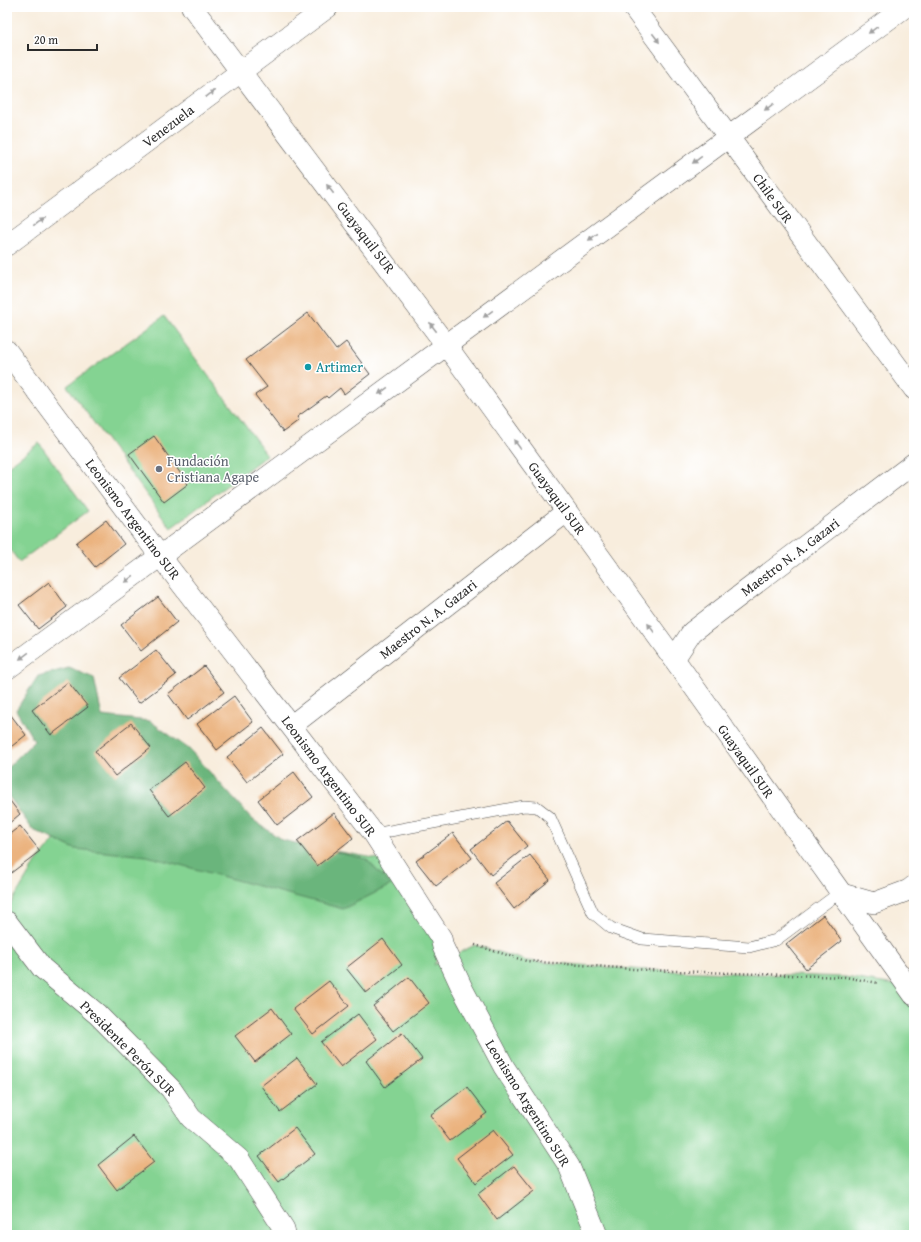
<svg xmlns="http://www.w3.org/2000/svg" width="921" height="1242" viewBox="0 0 921 1242" font-family="'Gentium Book Plus',serif">
  <style>
    .green { fill: #84d392; stroke: #587f5e }
    .forest { fill: #6bb57c; stroke: #4b7054 }
    .building { fill: #ebb37f }
    .lines { fill: none; stroke-linecap: round; stroke-linejoin: round }
    .service-casing { stroke: #4a4846; stroke-width: 12 }
    .minor-casing { stroke: #4a4846; stroke-width: 22 }
    .path { stroke: #4a4846; stroke-width: 2.5; stroke-dasharray: 1 3; stroke-linecap: butt }
    .service { stroke: #fff; stroke-width: 11 }
    .minor { stroke: #fff; stroke-width: 21 }
    .oneway { fill: #a0a0a0 }
    .culture-dot { fill: #0f9aa8; stroke: #fff; stroke-width: 1.5 }
    .worship-dot { fill: #6b7280; stroke: #fff; stroke-width: 1.5 }
    .labels { text-anchor: middle; stroke-width: 3; stroke-linejoin: round; paint-order: stroke }
    .street-label { font-size: 14px; fill: #2b2b2b; stroke: #fff }
    .culture-label { font-size: 14px; fill: #0d838f; stroke: #fff; text-anchor: start }
    .worship-label { font-size: 14px; fill: #5b616d; stroke: #fff; text-anchor: start }
  </style>
  <rect width="100%" height="100%" fill="#fff"/>
  <filter id="ink" filterUnits="userSpaceOnUse"><feTurbulence type="fractalNoise" baseFrequency=".025" numOctaves="2"/><feDisplacementMap in="SourceGraphic" scale="8" xChannelSelector="R" yChannelSelector="G"/><feConvolveMatrix kernelMatrix="1 2 1 2 8 2 1 2 1" color-interpolation-filters="sRGB"/></filter>
  <filter id="wash" filterUnits="userSpaceOnUse"><feTurbulence type="fractalNoise" baseFrequency=".012" numOctaves="4" result="noise"/><feDisplacementMap in="SourceGraphic" scale="16" xChannelSelector="R" yChannelSelector="G"/><feGaussianBlur stdDeviation="0.9" result="paint"/><feColorMatrix in="noise" values="0 0 0 0 0 0 0 0 0 0 0 0 0 0 0 0 0 1.4 0 .05"/><feComposite in="paint" operator="in"/></filter>
  <g filter="url(#wash)">
    <rect width="100%" height="100%" fill="#f8eddd"/>
    <path class="green" d="M164,316L267,455L171,528L67,386Z
      M39,443L88,511L19,562L7,545V467Z
      M119,813L391,861L443,947L434,965L475,945L527,961L647,970L845,977L914,988V1235H7V910L34,865L70,821Z"/>
    <path class="forest" d="M69,668L94,678L102,716L150,721L189,749L252,819L282,840L366,859L391,885L343,909L147,856L75,849L33,830L7,794V768L34,741L16,710L38,676Z"/>
    <g id="blocks">
      <path class="building" d="M308,313L336,350L346,342L370,374L344,394L340,388L328,398L326,396L297,417L299,420L283,432L255,395L267,387L246,360Z
        M154,436L188,484L164,502L129,454Z
        M106,520L124,544L95,567L76,543Z
        M49,582L67,607L38,629L19,605Z
        M158,597L177,622L141,651L121,625Z
        M156,650L176,675L139,703L119,678Z
        M204,666L224,692L187,720L168,694Z
        M68,682L88,707L51,735L32,710Z
        M234,696L253,722L217,750L197,724Z
        M7,710L26,735L7,750Z
        M131,723L151,748L115,776L95,751Z
        M263,728L283,754L247,782L227,757Z
        M185,762L205,788L169,816L149,790Z
        M294,772L313,797L277,825L258,800Z
        M7,797L20,814L7,825Z
        M334,813L353,838L317,866L297,841Z
        M507,821L527,846L491,875L471,849Z
        M20,826L40,851L7,876V836Z
        M453,833L472,858L436,886L416,861Z
        M530,855L550,880L514,909L494,883Z
        M823,915L842,941L806,969L786,944Z
        M383,939L402,965L366,993L346,968Z
        M409,977L429,1003L393,1031L373,1006Z
        M329,981L349,1006L313,1034L293,1009Z
        M272,1008L291,1034L255,1062L235,1036Z
        M358,1014L377,1039L341,1067L321,1042Z
        M402,1033L422,1059L385,1087L366,1061Z
        M297,1058L317,1084L280,1112L261,1086Z
        M467,1087L487,1113L450,1141L430,1115Z
        M295,1128L315,1154L279,1182L259,1156Z
        M493,1130L513,1155L476,1183L457,1158Z
        M134,1136L154,1162L117,1190L98,1165Z
        M514,1166L534,1191L497,1220L478,1194Z"/>
    </g>
  </g>
  <g filter="url(#ink)">
    <use href="#blocks" fill-opacity="0" stroke="#4a4846" stroke-width="1"/>
    <g class="lines">
      <defs>
        <path id="service" d="M374,834L524,806L537,807L550,817L593,913L611,928L642,939L749,947L776,940L839,893"/>
        <path id="minor" d="M192,7L446,345L674,659L914,995
          M633,7L914,389
          M7,245L328,7
          M7,351L160,556L374,834L441,938L443,947L463,990L504,1067L569,1166L597,1235
          M674,659L692,632L914,463
          M7,669L905,7
          M291,726L566,512
          M839,893L874,903L909,890L914,886
          M7,922L42,968L97,1014L171,1089L191,1118L239,1159L284,1229L285,1235"/>
      </defs>
      <use href="#service" class="service-casing"/>
      <use href="#minor" class="minor-casing"/>
      <path class="path" d="M475,945L526,961L647,970L845,977L878,983"/>
      <use href="#service" class="service"/>
      <use href="#minor" class="minor"/>
    </g>
    <defs><path id="oneway-solid" d="M-6-.8H1V-3.2L6.5 0L1 3.2V.8H-6Z"/></defs>
    <g class="oneway">
      <use href="#oneway-solid" transform="translate(873 30) rotate(144)"/>
      <use href="#oneway-solid" transform="translate(656 38) rotate(53)"/>
      <use href="#oneway-solid" transform="translate(210 94) rotate(-37)"/>
      <use href="#oneway-solid" transform="translate(769 107) rotate(144)"/>
      <use href="#oneway-solid" transform="translate(697 160) rotate(144)"/>
      <use href="#oneway-solid" transform="translate(330 189) rotate(-127)"/>
      <use href="#oneway-solid" transform="translate(38 222) rotate(-37)"/>
      <use href="#oneway-solid" transform="translate(593 237) rotate(144)"/>
      <use href="#oneway-solid" transform="translate(488 314) rotate(144)"/>
      <use href="#oneway-solid" transform="translate(433 327) rotate(-127)"/>
      <use href="#oneway-solid" transform="translate(383 391) rotate(144)"/>
      <use href="#oneway-solid" transform="translate(517 444) rotate(-126)"/>
      <use href="#oneway-solid" transform="translate(129 579) rotate(144)"/>
      <use href="#oneway-solid" transform="translate(651 628) rotate(-126)"/>
      <use href="#oneway-solid" transform="translate(24 656) rotate(144)"/>
    </g>
  </g>
  <circle class="culture-dot" cx="308" cy="367" r="4"/>
  <circle class="worship-dot" cx="159" cy="469" r="4"/>
  <g class="labels">
    <g class="street-label">
      <text transform="translate(168 126) rotate(-37)" y="5">Venezuela</text>
      <text transform="translate(773 198) rotate(54)" y="5">Chile SUR</text>
      <text transform="translate(366 237) rotate(53)" y="5">Guayaquil SUR</text>
      <text transform="translate(557 498) rotate(54)" y="5">Guayaquil SUR</text>
      <text transform="translate(133 519) rotate(53)" y="5">Leonismo Argentino SUR</text>
      <text transform="translate(790 557) rotate(-37)" y="5">Maestro N. A. Gazari</text>
      <text transform="translate(428 619) rotate(-38)" y="5">Maestro N. A. Gazari</text>
      <text transform="translate(746 761) rotate(55)" y="5">Guayaquil SUR</text>
      <text transform="translate(329 776) rotate(53)" y="5">Leonismo Argentino SUR</text>
      <text transform="translate(128 1048) rotate(45)" y="5">Presidente Perón SUR</text>
      <text transform="translate(528 1103) rotate(58)" y="5">Leonismo Argentino SUR</text>
    </g>
    <g class="culture-label">
      <text x="316" y="372">Artimer</text>
    </g>
    <g class="worship-label">
      <text x="167" y="466">Fundación<tspan x="167" dy="16">Cristiana Agape</tspan></text>
    </g>
  </g>
  <rect width="921" height="1242" fill="none" stroke="#fff" stroke-width="24"/>
  <path d="M28 44v6h69v-6" fill="none" stroke="#2b2b2b" stroke-width="2"/>
  <text x="34" y="44" font-size="12" fill="#2b2b2b" stroke="#ffffff" stroke-width="3" paint-order="stroke">20 m</text>
</svg>
